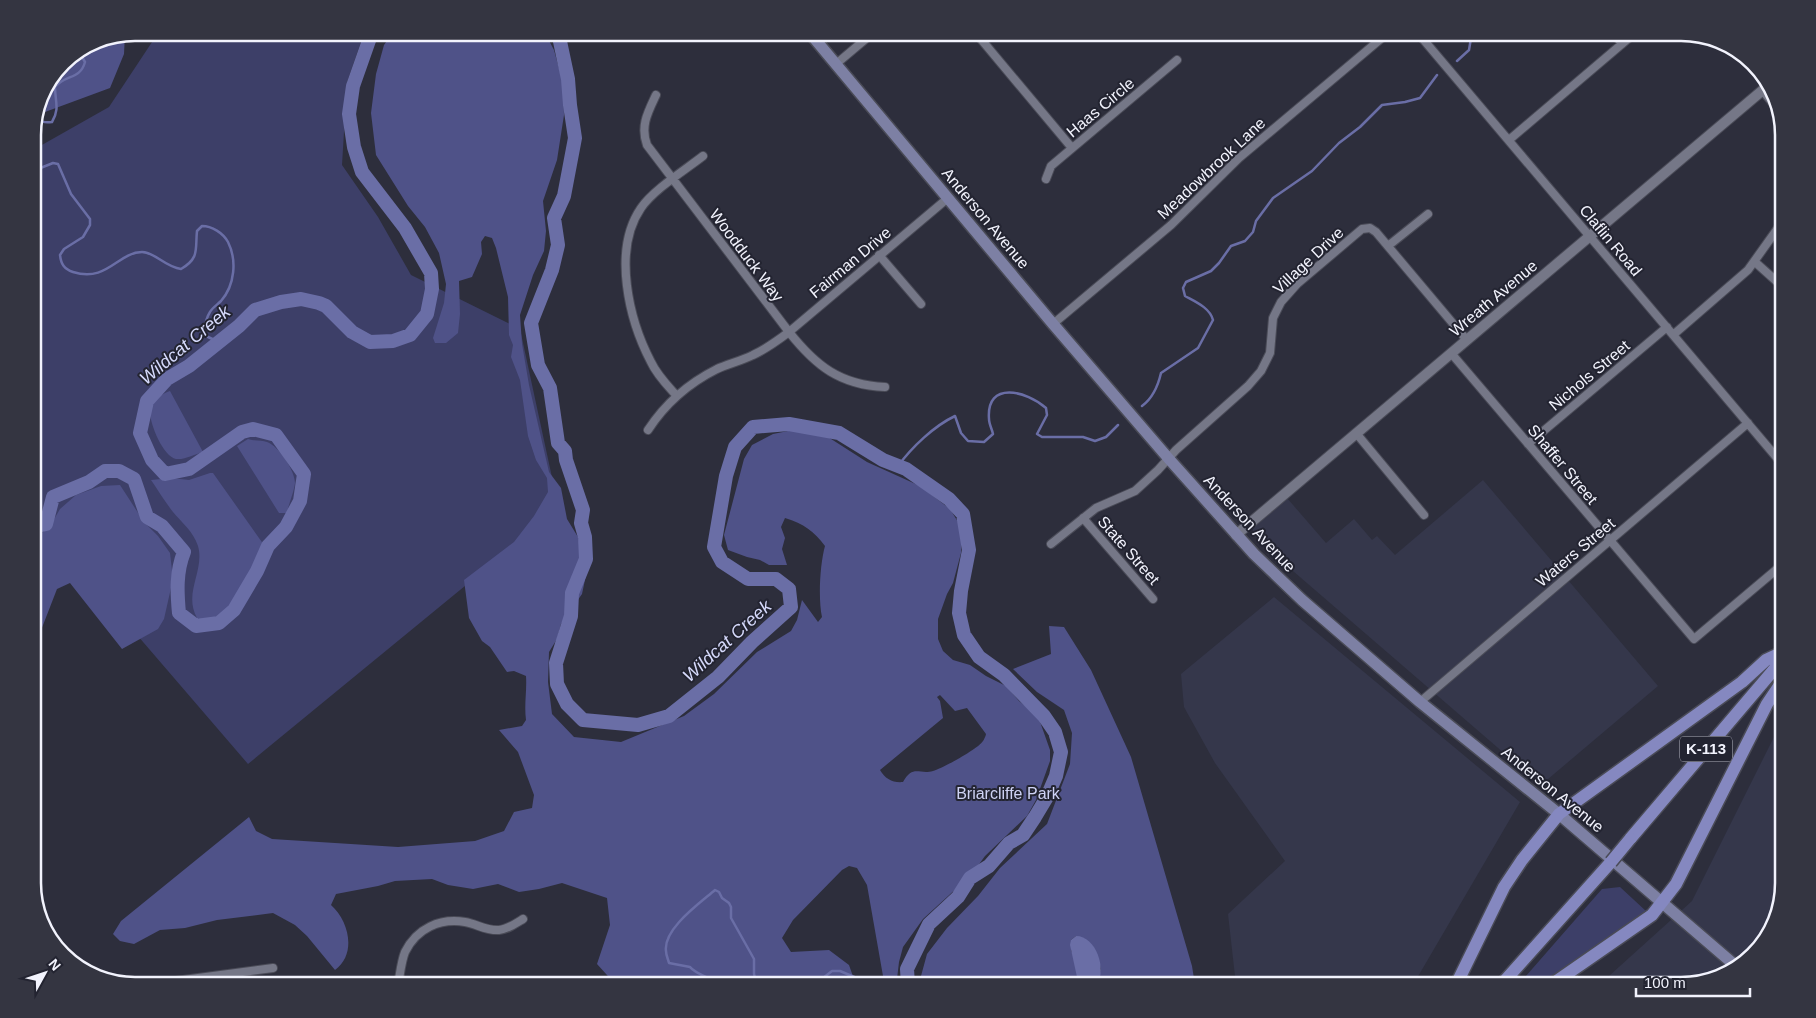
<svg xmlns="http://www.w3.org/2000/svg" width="1816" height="1018" viewBox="0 0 1816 1018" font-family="Arial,sans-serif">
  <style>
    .built { fill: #35374b }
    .green { fill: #3d3f68 }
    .forest { fill: #4f5288; fill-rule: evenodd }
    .water { fill: #6a6ea6 }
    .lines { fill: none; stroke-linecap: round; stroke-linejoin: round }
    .stream { stroke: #6a6ea6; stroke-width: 2.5 }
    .river { stroke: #6a6ea6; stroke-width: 14 }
    .minor-casing { stroke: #4a4b57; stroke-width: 10 }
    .tertiary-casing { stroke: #4a4b57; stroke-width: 12 }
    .secondary-casing { stroke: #4a4b57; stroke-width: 14 }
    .primary-casing { stroke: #4a4b57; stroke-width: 15 }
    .minor { stroke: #757787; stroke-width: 8 }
    .tertiary { stroke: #757787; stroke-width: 10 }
    .secondary { stroke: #7d80a4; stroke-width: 11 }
    .primary { stroke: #8588c0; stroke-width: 12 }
    .primary-bridge-casing { stroke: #4a4b57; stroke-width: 15; stroke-linecap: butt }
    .primary-bridge { stroke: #8588c0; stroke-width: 12 }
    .labels { text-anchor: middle; stroke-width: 4; stroke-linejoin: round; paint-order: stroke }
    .shield { fill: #232431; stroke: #b4b5c0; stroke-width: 1 }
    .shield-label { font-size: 15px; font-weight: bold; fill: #f2f3fd }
    .street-label { font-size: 16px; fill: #f2f3fd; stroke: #232431 }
    .park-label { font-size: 16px; fill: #cfd3f5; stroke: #232431 }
    .water-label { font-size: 18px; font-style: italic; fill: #d6dafc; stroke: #232431 }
    .rim { fill: none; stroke: #f2f3fd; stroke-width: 2.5 }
  </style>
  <rect width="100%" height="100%" fill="#2d2e3c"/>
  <path class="built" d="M1483,480L1658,686L1541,785L1293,571L1253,534V528L1287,498L1326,543L1354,519L1372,540L1377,536L1395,555Z
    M1274,597L1520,802L1413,985H1236L1228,914L1285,861L1215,763L1184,707L1181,674Z
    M1783,719V883L1770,934L1733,972L1681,985H1599L1692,901Z"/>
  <path class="green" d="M158,33H365L362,39L347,82L342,165L378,217L411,275L520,329L553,482L538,526L248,764L33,514V150L109,107Z
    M1620,887L1647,912L1544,985H1518L1602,889Z"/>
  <path class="forest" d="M393,32L545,33L554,50L563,83L564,115L557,160L543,201L546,231L544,251L533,275L520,315L522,344L529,385L549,472L561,488L567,519L578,537L586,575L582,594L561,624L557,639L549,652L548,682L552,714L574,737L621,742L684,716L714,694L757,652L791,631L797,620L802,600L818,622L822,617C818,599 820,564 825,546C814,531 804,524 785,518L781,527L785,538L782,549L787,565H769L760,560L747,557L728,550L724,535L744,459L752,445L773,434L793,430L828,437L867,462L920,486L950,509L958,522L962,534L961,553L953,583L947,594L938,619V639L943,651L953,660L970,665L986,676L1006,686L1019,701L1038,716L1050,750V761L1036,800L1027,816L985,856L972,874L958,887L923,919L903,947L899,962L897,979L883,976L867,885L857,868L849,866L842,870L793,920L782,938L791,952L829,950L849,965L856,985H616L597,964L610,925L607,898L562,883L539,889L519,892L498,884L473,889L448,885L432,879L395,881L378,886L336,894L331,905C349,921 357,954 335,970L307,936L295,925L273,913L217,920L185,928L160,930L134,944L120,941L113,934L121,921L249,817L256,831L272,839L398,847L475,841L504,831L514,812L532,808L534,795L518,752L499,730L522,726L526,720C524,705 527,691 526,676L514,671L507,672L490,647L482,641L469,618L464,580L514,542L534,516L548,492L547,478L536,460L528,436L520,380L511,357L513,345L509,335L508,297L496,248L492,238L485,236L481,242L482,254L472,277L459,281L460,314L458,333L446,343H435L433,338L444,303L446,284L439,253L425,227L408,206L376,155L371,113L376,74L384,45ZM940,695L955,711L967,708L986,734C986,735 984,740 983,741C978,749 943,768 933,771C919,775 913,764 903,782C893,783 885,779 880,770L943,718L940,701L937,697Z
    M125,34L124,54L110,88L45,112L38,104C45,77 71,53 95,41C103,37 116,36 125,34Z
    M170,391L203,452C195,454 185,460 176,459C163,457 148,421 150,408C151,400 163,393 170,391Z
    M248,439C254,441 262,440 267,442C279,446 295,471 295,483C294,492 289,503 287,513H279L237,446Z
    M210,473H213L264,545L249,577L230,612L219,621H204L197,618C183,593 205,571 198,546C193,531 182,523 173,512C165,502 158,490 151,480L171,478L189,480Z
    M120,485L144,522L158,536L170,553L173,579L164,619L158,629L122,649L70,583L57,589L38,638L33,644V538L49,528L60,509L76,495L101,486Z
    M1049,626L1064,627L1091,670L1131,757L1192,966L1195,985H1093H1097L1101,969L1100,965L1076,936L1071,940V950L1084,984L1086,985H925L921,976L927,954L947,928L978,896L1000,868L1047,824L1070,764L1072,733L1064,710L1037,692L1013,669L1051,654Z"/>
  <path class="water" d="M1076,936C1096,936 1107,969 1097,985H1086L1077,977L1070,945L1071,940Z"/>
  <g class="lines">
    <path class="stream" d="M1457,61L1469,50L1472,32
      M36,116C40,122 44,123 52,122C60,109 55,101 55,87C66,74 80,80 85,62L79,52
      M33,171L53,163L58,164L71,194L90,219V225L83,237L64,249L60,255C61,264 64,269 73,272C107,283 118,252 142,252C155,252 165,267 181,269C200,258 195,249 197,231L202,226C212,226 223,233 228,242C237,260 235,285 221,301C217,305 212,308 210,312C206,318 205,325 204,331L208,337L219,342
      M1142,406C1153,398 1158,386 1161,373L1198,348L1213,320C1210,308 1196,302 1185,296L1183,288L1186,282L1211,271L1219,263L1231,246L1245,241L1253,232L1256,221L1273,198L1312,171L1339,143L1360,127L1382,105L1405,102L1420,98L1437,75
      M898,466C912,447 934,426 955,416L961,433L968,441L984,442L993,434C992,429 989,424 989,419C986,380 1027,391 1046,408L1047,415L1037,434L1042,437H1083L1095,441L1106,437L1118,425
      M722,985C713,979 695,974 690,967L669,963C668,959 666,955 666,951C663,929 700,903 715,890L719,892L722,898L729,903L731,907V918L754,959V974L757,985
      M814,985L832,971H840L866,982"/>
    <path class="river" d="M558,32L568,79L570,105L575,138L564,196L554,218L558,245L552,270L531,323L538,365L550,388L558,443L565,451L566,460L583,510L581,523L585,537L586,559L572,593L571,616L556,663L557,684L567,704L583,720L638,725L669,716L718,677L752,642L791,607L789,589L776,579H748L722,562L714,547L726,476L735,447L753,427L789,424L839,433L883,460L906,469L949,499L963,514L969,550L961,591L959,613L964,635L979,657L1004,675L1044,716L1055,732L1061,752L1056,776L1047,797L1035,817L1023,835L1009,843L989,866L970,878L958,897L929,924L907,969L908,985
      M33,527L46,524L53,497L89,482L105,471H119L134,479L147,517L162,526L184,552C176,572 177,592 179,613L196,626L219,623L234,610L257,571L268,546L286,527L300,501L304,474L276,435L253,429L242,432L189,469L165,474L152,460L140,433L147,401L167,379L189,366L239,326L255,310L281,302L301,299L319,303L326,306L352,332L370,342L393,341L410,335L427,314L432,289L431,273L405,228L362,172L354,147L349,114L353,86L372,32"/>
    <defs>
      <path id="minor" d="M975,32L1072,148
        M1417,32L1783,465
        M1613,32L1622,44
        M836,64L874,32
        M1762,90L1777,108
        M656,95C648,112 640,126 647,145L789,332C816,366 840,385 885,387
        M1509,140L1636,32
        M1046,179L1051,166L1177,60
        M1388,246L1428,214
        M879,255L921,304
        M1755,262L1783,287
        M1053,324L1171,225L1239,158L1389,32
        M1673,335L1748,270L1783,221
        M1451,353L1694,639L1783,564
        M676,395C667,385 657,375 651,362C629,320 612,250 641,208C653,190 685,170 703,156
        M648,430C665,404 689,383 717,369C728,364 741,361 753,355C766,349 777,341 789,332L948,198
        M1356,433L1424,515
        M1528,444L1667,327
        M1083,518L1153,599
        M1051,544L1096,508L1135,491L1158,470L1176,450L1248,386L1261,371L1270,353L1273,318L1281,302L1297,284L1362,229L1370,228L1376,232L1466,339
        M1420,702L1748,423
        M1766,938L1771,929
        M155,985L168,982L273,968
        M398,985C400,975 401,962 405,952C417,928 440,918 465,922C477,924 486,931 499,930C508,929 515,924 523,919"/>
      <path id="tertiary" d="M1236,535L1770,84"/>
      <path id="secondary" d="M809,32L1053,324L1169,459L1254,554L1302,600L1420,702L1559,814L1737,967"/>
      <path id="primary" d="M1630,839L1783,659
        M1456,985L1504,887L1522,860L1559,814L1742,682L1766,660L1783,652
        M1501,985L1611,862
        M1551,985L1652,915L1676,884L1767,704L1783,680"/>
    </defs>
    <use href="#minor" class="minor-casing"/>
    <use href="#tertiary" class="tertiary-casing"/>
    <use href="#secondary" class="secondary-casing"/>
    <use href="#primary" class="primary-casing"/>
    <use href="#minor" class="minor"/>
    <use href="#tertiary" class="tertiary"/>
    <use href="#secondary" class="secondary"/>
    <use href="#primary" class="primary"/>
    <defs>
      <path id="primary-bridge" d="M1611,862L1630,839"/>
    </defs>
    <use href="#primary-bridge" class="primary-bridge-casing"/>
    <use href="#primary-bridge" class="primary-bridge"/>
  </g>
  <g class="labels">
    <rect class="shield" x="1680" y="736.5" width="52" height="25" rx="4"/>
    <g class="shield-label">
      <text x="1706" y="754">K-113</text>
    </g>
    <g class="street-label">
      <text transform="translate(1100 107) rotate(-40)" y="6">Haas Circle</text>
      <text transform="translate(1211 168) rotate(-43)" y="6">Meadowbrook Lane</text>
      <text transform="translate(986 218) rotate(50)" y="6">Anderson Avenue</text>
      <text transform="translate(1611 240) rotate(50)" y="6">Claflin Road</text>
      <text transform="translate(747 255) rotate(53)" y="6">Woodduck Way</text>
      <text transform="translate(1308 260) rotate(-43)" y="6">Village Drive</text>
      <text transform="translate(850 262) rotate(-40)" y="6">Fairman Drive</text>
      <text transform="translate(1493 298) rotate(-40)" y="6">Wreath Avenue</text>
      <text transform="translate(1589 375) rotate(-40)" y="6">Nichols Street</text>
      <text transform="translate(1563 464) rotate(50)" y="6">Shaffer Street</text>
      <text transform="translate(1250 523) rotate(47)" y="6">Anderson Avenue</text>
      <text transform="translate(1129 550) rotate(49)" y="6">State Street</text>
      <text transform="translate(1575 552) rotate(-40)" y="6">Waters Street</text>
      <text transform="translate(1553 789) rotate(39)" y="6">Anderson Avenue</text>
    </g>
    <g class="park-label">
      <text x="1008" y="799">Briarcliffe Park</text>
    </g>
    <g class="water-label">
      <text transform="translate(185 345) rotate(-40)" y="6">Wildcat Creek</text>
      <text transform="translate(727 641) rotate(-42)" y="6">Wildcat Creek</text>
    </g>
  </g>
  <path d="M0 0H1816V1018H0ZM135 41H1681A94 94 0 0 1 1775 135V883A94 94 0 0 1 1681 977H135A94 94 0 0 1 41 883V135A94 94 0 0 1 135 41Z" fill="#343541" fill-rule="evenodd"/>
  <path class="rim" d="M135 41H1681A94 94 0 0 1 1775 135V883A94 94 0 0 1 1681 977H135A94 94 0 0 1 41 883V135A94 94 0 0 1 135 41Z"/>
  <g transform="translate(45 973) rotate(50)" stroke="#232431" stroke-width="4" paint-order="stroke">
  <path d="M0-4L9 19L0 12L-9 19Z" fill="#f2f3fd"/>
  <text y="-8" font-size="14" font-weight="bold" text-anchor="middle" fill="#f2f3fd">N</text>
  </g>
  <path d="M1636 988v8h114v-8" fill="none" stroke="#f2f3fd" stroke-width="2.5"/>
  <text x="1644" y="988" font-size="15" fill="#f2f3fd" stroke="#232431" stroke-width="4" paint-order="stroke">100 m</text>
</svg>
